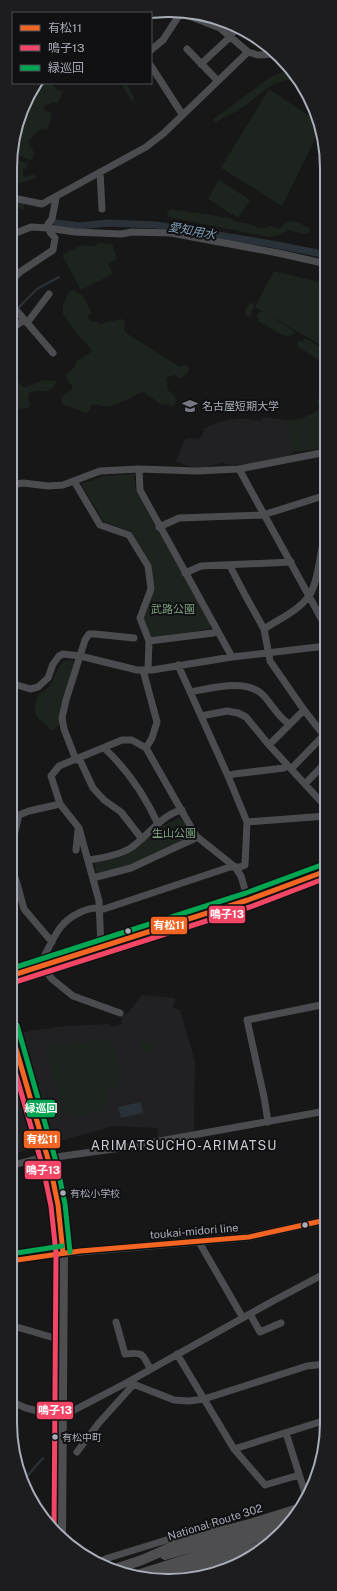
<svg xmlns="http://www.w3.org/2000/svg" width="337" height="1591" viewBox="0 0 337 1591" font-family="'Public Sans','Noto Sans JP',sans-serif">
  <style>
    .built { fill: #212123 }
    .green { fill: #1d241e }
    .water { fill: #2a3239 }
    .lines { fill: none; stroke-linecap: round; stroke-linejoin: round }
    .stream { stroke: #2a3239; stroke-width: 2 }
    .canal { stroke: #2a3239; stroke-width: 7 }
    .minor { stroke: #4b4c50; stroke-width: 7 }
    .major { stroke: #4d4f52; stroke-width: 8 }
    .highway { stroke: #4e4e51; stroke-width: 10 }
    .bus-1-casing { stroke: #111113; stroke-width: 8 }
    .bus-2-casing { stroke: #111113; stroke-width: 8 }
    .bus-3-casing { stroke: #111113; stroke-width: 8 }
    .bus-1 { stroke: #f26522; stroke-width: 5 }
    .bus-2 { stroke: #f34667; stroke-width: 5 }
    .bus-3 { stroke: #00a651; stroke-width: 5 }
    .bus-dot { fill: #a8adb8; stroke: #111113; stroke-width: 1.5 }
    .labels { text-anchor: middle; stroke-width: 4; stroke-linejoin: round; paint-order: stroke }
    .bus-label { font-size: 10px; fill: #a8adb8; stroke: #111113; text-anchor: start }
    .poi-label { font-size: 11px; fill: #a8adb8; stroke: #111113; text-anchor: start }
    .park-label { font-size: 11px; fill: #7fa381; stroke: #111113 }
    .street-label { font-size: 11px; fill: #a8adb8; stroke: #111113 }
    .water-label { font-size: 12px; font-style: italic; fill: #7f9bb3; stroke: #111113 }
    .quarter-label { font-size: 13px; letter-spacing: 1px; fill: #c9ccd4; stroke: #111113 }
    .rim { fill: none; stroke: #a8adb8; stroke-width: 2 }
    .line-badge { stroke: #111113; stroke-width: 1.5 }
    .badge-label { font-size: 11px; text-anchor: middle; font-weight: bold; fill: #fff }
  </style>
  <rect width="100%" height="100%" fill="#171717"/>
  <path class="built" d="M263,417L287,420L293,454L270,461L231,465L222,463L203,468L187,466L176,461L185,439L188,438L196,439L201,437L204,431L203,429L211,425L224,421L240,418L261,421Z
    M142,995L175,998L173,1008L180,1010L195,1061L194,1132L158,1138L157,1128L113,1126L50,1144L17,1033L64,1026L109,1024L111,1027L122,1024L121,1015L128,1013Z
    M10,1053L38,1147L17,1153L19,1163L10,1165Z"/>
  <path class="green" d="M283,72L293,74L298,82C275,73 257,100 238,110C231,115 223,117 216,122L213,120L215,118L269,78Z
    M37,83H49L60,91H63L58,103L52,102L44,107V110L51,113V117L48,129L45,130L41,129L28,141L34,153L33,159L29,160L11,152V148L31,89Z
    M121,83H126L134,98L133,100H131Z
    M269,89L318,122L320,129L282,206L221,168Z
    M11,160L27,163L28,165L23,170V176L26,177L33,174L37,177L36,178L11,186Z
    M219,180L250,200L238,218L208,199Z
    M11,199L22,202L24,204V209H11Z
    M171,209L230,218C236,222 238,222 245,223C255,224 257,232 270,226L280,229C289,215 299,223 310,229L309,233L304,234L288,230L279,235L269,237L168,217L167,213Z
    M99,243L112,244L117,259L108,264L113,274L81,290L62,255L82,245L94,246Z
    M274,271L327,284L326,348L255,307Z
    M72,290L82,295L92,313L88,316L89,320L92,322L95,321L101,324L107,322L122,319L125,321L124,330L126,333L180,367L186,365L189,369L187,374L179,379L177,376L174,375L166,378L168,390L176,398L175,405L172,407L168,404L162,405L143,392L115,405L107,407L92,404L89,411L86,413L62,404L61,400L64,395L72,390V385L68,381L66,374L74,368L77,360L82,358L92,351L91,349L75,331L63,314V306L68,293Z
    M251,302L254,306L250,317L245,315C244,311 247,305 251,302Z
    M262,311L294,331L295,333C284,343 271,325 259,322L257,314Z
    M304,338L326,350V363L322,362L297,346L298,341L304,343L303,341Z
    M11,374L24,388L43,380L57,381C50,397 40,388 29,393L28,398L31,406C24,410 19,409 11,407Z
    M319,398H326V408L318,405L317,402Z
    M320,409L326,410V448L292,452L287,420L301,419Z
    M134,474L136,491L211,626L208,629L154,638H151L143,618L154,588L151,564L131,531L104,522L81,484L104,476Z
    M71,660L74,662L60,711V725L51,731C47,725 44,723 39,719C32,713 36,702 38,694C54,689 53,673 64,661Z
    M180,817L188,829L189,837L183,841L130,866L97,874L94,862L140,844L163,826Z
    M111,1039L122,1078L118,1079L119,1087L105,1090L107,1099L102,1111L77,1115L64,1113L45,1047Z
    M149,1042H152L155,1046C154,1050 150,1054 145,1054L141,1051L140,1046L142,1043Z"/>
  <path class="water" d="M188,829L189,837L183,841L180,840V834Z
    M141,1102L143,1113L121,1118L118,1107Z
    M12,1114L19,1139L10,1141V1115Z"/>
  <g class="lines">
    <path class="stream" d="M18,308L37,289L59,277
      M11,314L13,313
      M22,1482L43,1458"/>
    <path class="canal" d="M57,223L80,226L108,223L156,225L272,244L327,255"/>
    <path class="minor" d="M171,13L189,16L220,28L248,52L258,55L277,54
      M187,49L218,81
      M151,50L163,40L180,14
      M201,64L230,37L237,26
      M151,66L182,114
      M100,172L102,209
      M13,198L42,204L146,147L164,133L248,52
      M11,235L31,227L48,228L75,232L121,234L132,232L171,233L278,253L327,264
      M11,281L20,272L53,250L55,238L50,232L48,224L52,219L56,198
      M11,304L53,353
      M27,323L49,294
      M11,329L24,320
      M239,469L309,596L322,620L326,634
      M74,481L100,525L129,535L148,566L151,589L140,618L149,641L148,670
      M11,485L23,483L48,486L63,485L100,471L139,469
      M159,527L179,518L263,515L326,495
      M230,566L245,595L264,629L270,661L304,710L326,738
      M185,573L201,566L291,562
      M264,629C279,619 298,611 309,596C317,585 319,562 322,548L326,547
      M149,641L213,633L217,631
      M232,657L140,490L139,469L197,471L239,469L326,452
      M143,670L157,722L152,738L146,748
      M11,683L30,689L38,687L48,678L53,664L59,656L63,654L80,656L137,670H152L232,657L326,646
      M190,692C212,688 248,678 264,696C273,706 278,717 289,724
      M201,716L227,711L238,713L246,717L269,745L326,807
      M269,745L304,710
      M104,748C127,769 145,796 158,824
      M79,758L93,788L104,800L121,812L142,839
      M76,760L64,729L62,718L66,700L85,640L89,634H95L134,638
      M291,769L324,735
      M228,776L234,774L284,768L287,765
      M305,784L326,762
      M247,822L326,816
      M76,850L78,830
      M88,860C102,858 121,855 132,847C148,836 162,814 182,810
      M93,878L131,868L176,847L194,839L196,836
      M52,942L24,909L16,880L12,870L14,836L19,815L29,811L60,804
      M101,947L99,901L79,828L60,804L51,776L59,766L122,740H132L146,748L196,836L235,867L241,876L248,900
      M42,966L52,979L73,996L120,1013
      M38,967C46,955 51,940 60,928C69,916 89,905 104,909L230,867H240L245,865L247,822L228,776L178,665
      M10,976L248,900L326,871
      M268,1122L264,1097L247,1020L326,1004
      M10,1166L39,1158L56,1157L121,1148L326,1111
      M199,1242L243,1318
      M10,1261L63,1253
      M250,1314L260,1332L281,1323
      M116,1322L125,1354C142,1352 143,1353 150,1369
      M10,1325L51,1337L62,1339
      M177,1354L234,1449L265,1485L299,1475
      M128,1382L174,1400L189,1401L204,1399L307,1366L326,1364
      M10,1401L26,1408L61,1417L128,1382L273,1301L326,1273
      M286,1433L305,1493
      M234,1449L326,1420
      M77,1452L98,1424L133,1385
      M101,1565L105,1559L212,1526L228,1529"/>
    <path class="major" d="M63,1253L249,1237L326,1220"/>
    <path class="highway" d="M10,1027L50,1166L58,1205L63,1253L61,1538
      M165,1555L252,1530L289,1522
      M115,1569L142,1560L183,1542L253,1523L301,1508
      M137,1575L283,1529
      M201,1575L231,1566
      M153,1579L270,1544"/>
    <defs>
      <path id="bus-1" d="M10,976L248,900L326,871
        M10,1028L50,1166L58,1205L63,1253
        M10,1261L80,1251L249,1237L326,1220"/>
      <path id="bus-2" d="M12,983L250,907L326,878
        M10,1054L43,1168L51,1206L56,1253L54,1531"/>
      <path id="bus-3" d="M10,969L246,893L324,864
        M17,1025L57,1165L65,1204L70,1252
        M10,1254L62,1246"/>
    </defs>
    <use href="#bus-1" class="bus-1-casing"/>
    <use href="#bus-2" class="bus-2-casing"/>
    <use href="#bus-3" class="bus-3-casing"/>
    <use href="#bus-1" class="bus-1"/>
    <use href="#bus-2" class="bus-2"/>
    <use href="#bus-3" class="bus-3"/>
  </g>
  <defs>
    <symbol id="university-bare" viewBox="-9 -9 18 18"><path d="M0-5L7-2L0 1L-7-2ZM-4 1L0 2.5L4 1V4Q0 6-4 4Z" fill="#757880" stroke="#111113" stroke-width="2.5" paint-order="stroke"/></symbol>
  </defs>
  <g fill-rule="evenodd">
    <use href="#university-bare" x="179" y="395" width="22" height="22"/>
  </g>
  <g class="bus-dot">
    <circle cx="128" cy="931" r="3.5"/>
    <circle cx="63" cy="1193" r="3.5"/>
    <circle cx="305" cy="1225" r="3.5"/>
    <circle cx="55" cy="1437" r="3.5"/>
  </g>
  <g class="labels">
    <g class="bus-label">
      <text x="70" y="1197">有松小学校</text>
      <text x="62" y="1441">有松中町</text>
    </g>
    <g class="poi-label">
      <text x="202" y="410">名古屋短期大学</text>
    </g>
    <g class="park-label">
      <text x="173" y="613">武路公園</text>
      <text x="174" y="837">生山公園</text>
    </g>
    <g class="street-label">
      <text transform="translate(194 1231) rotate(-5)" y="4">toukai-midori line</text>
      <text transform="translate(215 1522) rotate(-17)" y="4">National Route 302</text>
    </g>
    <g class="water-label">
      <text transform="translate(192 231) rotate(10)" y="4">愛知用水</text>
    </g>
    <g class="quarter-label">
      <text x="184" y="1150">ARIMATSUCHO-ARIMATSU</text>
    </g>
  </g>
  <path d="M0 0H337V1591H0ZM168 17H169A151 151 0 0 1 320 168V1423A151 151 0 0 1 169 1574H168A151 151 0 0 1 17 1423V168A151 151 0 0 1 168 17Z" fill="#1d1d20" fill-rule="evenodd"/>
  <path class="rim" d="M168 17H169A151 151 0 0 1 320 168V1423A151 151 0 0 1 169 1574H168A151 151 0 0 1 17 1423V168A151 151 0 0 1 168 17Z"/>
  <g class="line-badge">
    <rect x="208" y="905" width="38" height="19" rx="4" fill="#f34667"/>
    <rect x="150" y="916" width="38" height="19" rx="4" fill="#f26522"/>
    <rect x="26" y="1099" width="30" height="19" rx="4" fill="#00a651"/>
    <rect x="23" y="1130" width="38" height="19" rx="4" fill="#f26522"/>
    <rect x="24" y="1160" width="38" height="20" rx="4" fill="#f34667"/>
    <rect x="36" y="1401" width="38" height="19" rx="4" fill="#f34667"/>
  </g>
  <g class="badge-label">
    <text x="227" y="918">鳴子13</text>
    <text x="169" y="929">有松11</text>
    <text x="41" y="1112">緑巡回</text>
    <text x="42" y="1143">有松11</text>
    <text x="43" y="1174">鳴子13</text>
    <text x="55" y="1414">鳴子13</text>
  </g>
  <rect x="12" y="12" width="140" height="72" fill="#111113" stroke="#4d4f55"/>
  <rect x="20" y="25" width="20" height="6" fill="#f26522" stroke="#4d4f55"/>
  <text x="48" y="32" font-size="12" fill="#a8adb8">有松11</text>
  <rect x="20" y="45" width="20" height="6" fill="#f34667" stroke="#4d4f55"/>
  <text x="48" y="52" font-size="12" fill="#a8adb8">鳴子13</text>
  <rect x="20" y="65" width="20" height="6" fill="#00a651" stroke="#4d4f55"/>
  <text x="48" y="72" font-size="12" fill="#a8adb8">緑巡回</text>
</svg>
